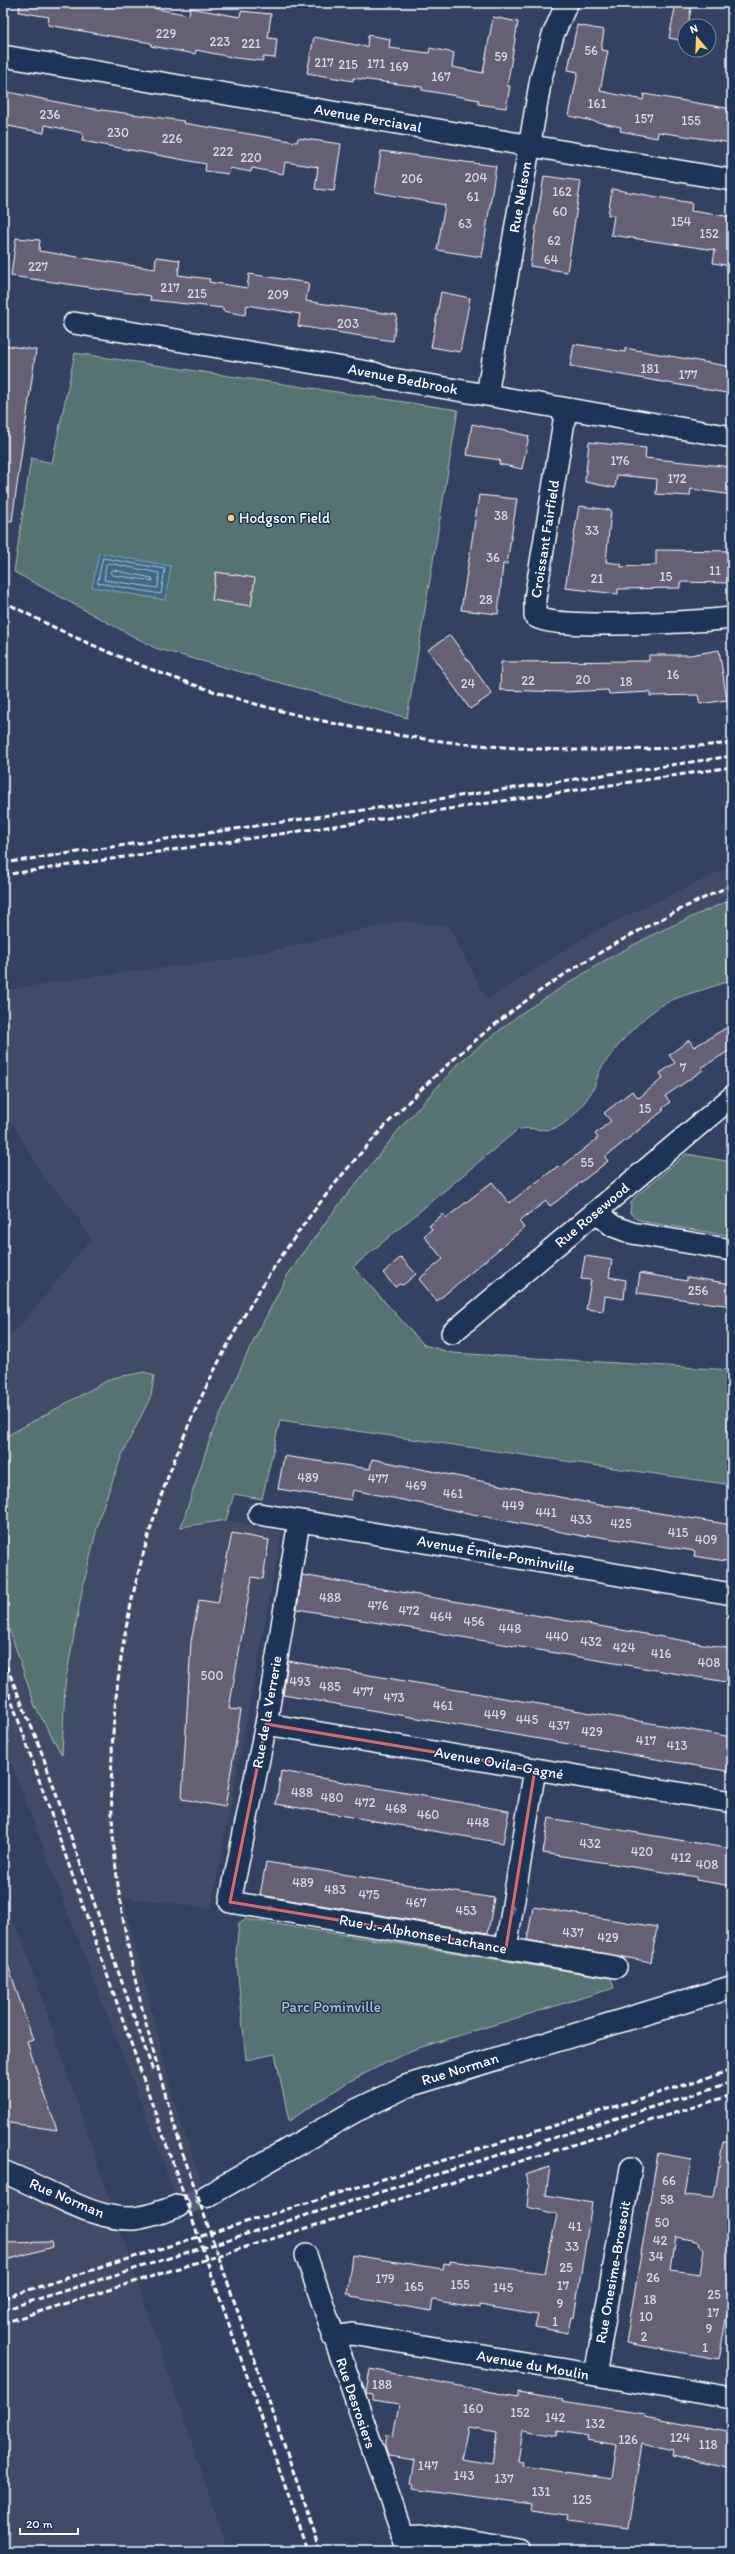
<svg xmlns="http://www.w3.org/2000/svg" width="735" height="2554" viewBox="0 0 735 2554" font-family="Itim,sans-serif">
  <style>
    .built { fill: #424b66 }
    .green { fill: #547371; stroke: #aab9b8 }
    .water { fill: #3e6786; stroke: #8ba4b6 }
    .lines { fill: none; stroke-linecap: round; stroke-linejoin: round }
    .shore { stroke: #b2c2cf; stroke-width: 1 }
    .building { fill: #666175; stroke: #fff; fill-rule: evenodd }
    .secondary-tunnel { stroke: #525e78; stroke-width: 22; stroke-dasharray: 22 11; stroke-linecap: butt }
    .street-casing { stroke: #fff; stroke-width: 24 }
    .secondary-casing { stroke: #fff; stroke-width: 25 }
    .street { stroke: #1d3557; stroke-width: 21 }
    .secondary { stroke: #1d3557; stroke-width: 22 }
    .rail { stroke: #fff; stroke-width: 3; stroke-dasharray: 6 3; stroke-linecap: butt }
    .oneway { fill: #6c7c92 }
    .marked { fill: none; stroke: #e26868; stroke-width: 3; stroke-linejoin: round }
    .poi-dot { fill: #ffd166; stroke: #1d3557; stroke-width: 1.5 }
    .labels { text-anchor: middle; stroke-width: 3; stroke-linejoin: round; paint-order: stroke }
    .number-label { font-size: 13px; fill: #d9d8dc }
    .street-label { font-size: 15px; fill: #fff; stroke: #1d3557 }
    .poi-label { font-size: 15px; fill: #fff; stroke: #1d3557; text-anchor: start }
    .park-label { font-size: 15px; fill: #b2c0bf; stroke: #1d3557 }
  </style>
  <rect width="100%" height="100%" fill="#334260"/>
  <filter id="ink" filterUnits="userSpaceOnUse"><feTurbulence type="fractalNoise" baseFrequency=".025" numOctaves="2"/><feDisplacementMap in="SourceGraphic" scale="8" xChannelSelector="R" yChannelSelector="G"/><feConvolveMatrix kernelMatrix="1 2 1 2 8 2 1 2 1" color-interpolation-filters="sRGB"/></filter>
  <g filter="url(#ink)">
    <path class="built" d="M732,866V899L656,933L602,962L520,1014L460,1062L401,1127L331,1215L287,1276L248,1352L212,1433L181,1527L226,1520L282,1532L211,1908L123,1897L179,2118L211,2208L182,2217L159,2150L3,1743V1610L35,1706L62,1754L65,1684L82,1591L100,1515L122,1455L112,1378L3,1438V1342L22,1324L91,1239L74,1211L44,1177L14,1126L3,1114V991L89,977L228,960L402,921L448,926L487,1000L595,931Z
      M3,1908L20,1933L228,2551H3Z"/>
    <path class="green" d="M75,353L458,410L407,718L155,648L14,572L31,458L52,463Z
      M732,899V979C708,991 678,993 656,1009C637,1022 615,1048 602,1067C597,1074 597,1082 593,1089C586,1102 571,1121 558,1127C541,1134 533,1125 517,1130L353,1267L424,1345L452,1353L732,1370V1485L280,1420L262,1499L234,1494L226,1520L181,1527L212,1433L248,1352L287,1276L331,1215L401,1127L460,1062L520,1014L602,962L656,933Z
      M686,1154L732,1162V1236L646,1222L637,1219L630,1213L631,1203L634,1198Z
      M145,1372L154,1376L151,1396L122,1455L100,1515L82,1591L65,1684L62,1755L35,1706L3,1610V1438L112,1378Z
      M245,1919L611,1978L614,1988L412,2050L348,2082L289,2121L275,2054L246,2060L236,1953L239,1923Z"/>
    <path class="water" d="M99,553L171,566L165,600L92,587Z"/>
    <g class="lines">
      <path class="shore" d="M103,558L165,569L161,594L98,583Z
        M108,563L159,573L158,588L104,580L106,565Z
        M113,570L152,578L153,581L112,575L110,572Z"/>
    </g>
    <path class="building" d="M20,3H143L142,6L189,15L190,8L240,17L241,11L271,14L268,38L277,39L275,58L263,57V61L236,58L196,50L195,54L151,46V43L48,25L49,17L19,12Z
      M676,3H692L688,26H685V41L669,38Z
      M493,17L518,22L507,86H510L506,108L478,104L479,100L422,90V87L353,78V81L307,73L314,37L367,47L368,35L390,39L389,48L429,53L430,48L454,53L452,67L483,73Z
      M577,25L604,30L601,50L608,51L600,91L643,100L644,94L732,109V143L658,132L657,138L620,131L621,127L569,116L578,72L568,70Z
      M3,91L87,108L184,121L183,123L297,142L298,138L341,144L334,191L315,189L318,167L285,162L283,174L252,168L251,172L230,168L229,174L205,171L206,164L82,141L83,133L45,125L44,133L3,125Z
      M381,151L496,166L482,257L437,250L445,205L375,192Z
      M544,176L581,181L567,272L530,266Z
      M612,189L692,203L691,211L732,217V266L713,263L715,250L611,235L614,215H608Z
      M16,238L40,240L39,251L155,269L156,257L180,260L178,275L210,279L209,282L247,288L249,274L309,283L306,301L397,315L393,341L298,326L300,314L247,305L245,315L223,311V308L150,300L151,296L11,276Z
      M441,292L470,298L460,352L431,347Z
      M574,344L625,352V348L732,367V394L570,366Z
      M3,345L36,350L12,521H3Z
      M472,424L529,436L522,469L499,464L500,460L467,455Z
      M589,442L646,448L645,458L732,467V495L691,489L690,496L656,494L657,479L617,475L615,488L585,482Z
      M479,495L517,499L507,564H503L498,614L461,610Z
      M579,506L611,510L606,562L621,564V567L656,565V550L732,551V583L680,582V588L618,589V594L565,588Z
      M216,572L255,578L251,606L212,600Z
      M450,635L492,694L470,709L428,650Z
      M719,650L727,700L700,704L698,695L650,696V692L609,694L608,690L563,692L500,690L501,662L649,661V655H690Z
      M726,1028L732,1038V1049L701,1068L703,1070L665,1096L670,1102L662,1109L664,1110L605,1157L608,1161L557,1201L550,1206L546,1201L519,1221L524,1228L437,1301L419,1279L443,1259L424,1236L432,1229L429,1226L443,1214L446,1218L492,1182L509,1203L558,1166L560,1168L598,1138L595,1134L611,1121L604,1113L632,1091L639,1098L663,1078L660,1073L675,1063L669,1055L689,1040L694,1047Z
      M585,1256L612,1260L609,1277L626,1280L624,1299L605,1296L603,1311L586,1309L591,1280L581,1279Z
      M401,1257L416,1274L403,1285L399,1284L395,1287L383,1273Z
      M640,1273L687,1281V1277L732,1284V1306L637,1293Z
      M284,1456L370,1469L372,1459L599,1505L622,1507L732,1525V1562L694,1556L695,1551L587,1535V1537L353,1490L351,1500L278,1489Z
      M232,1533L269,1540L263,1579L252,1577L229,1709L241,1710L225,1807L182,1799L191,1642L199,1600L218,1603Z
      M302,1575L732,1649V1683L297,1609Z
      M288,1661L732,1737V1772L283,1695Z
      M281,1771L509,1811L503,1843L276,1804Z
      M549,1818L732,1849V1886L696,1880L697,1877L543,1853Z
      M266,1862L494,1898L488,1933L260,1895Z
      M533,1907L657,1927L651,1962L527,1940Z
      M6,1959L33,2040L27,2042L57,2130L3,2122V1960Z
      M723,2141H732V2286L719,2359L626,2343L658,2153L691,2159L685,2195L714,2198ZM676,2237L696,2241L704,2249L700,2274L671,2270Z
      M550,2167L546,2195L592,2203L574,2317L571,2316L568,2333L535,2327L538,2315L479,2305V2308L433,2300L431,2311L351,2297V2294H347L352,2255L443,2269L444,2263L450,2264V2261L545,2273L557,2214L527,2207L529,2187L525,2175Z
      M51,2242L52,2247L3,2261V2243Z
      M370,2369L518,2397V2392L563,2399L562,2401L644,2414V2417L732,2433V2468L673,2455L674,2450L642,2443L628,2528L567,2520L568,2515L530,2510L531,2504L413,2488L414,2484L411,2483L415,2460L388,2456L385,2447L387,2435L393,2436L399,2404L372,2400V2394L366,2393ZM468,2428L497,2433L492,2464L461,2459ZM523,2430L556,2436L557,2431L588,2436L587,2440L617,2445L612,2479L522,2466L523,2462L518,2461Z"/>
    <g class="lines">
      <path class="secondary-tunnel" d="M178,2206L207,2196"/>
      <defs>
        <path id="street" d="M3,56L732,180
          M74,323L374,373L387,378L732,437
          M487,395L541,78L553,35L567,3
          M566,409L535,599V616C549,631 704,621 732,618
          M596,1212L613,1226L632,1233L732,1250
          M452,1333L732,1097
          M259,1514L732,1594
          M299,1521L266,1724L230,1902L616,1967
          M266,1724L732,1802
          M506,1948L535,1769
          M306,2255L408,2551
          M333,2337L352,2334L732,2398
          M595,2375L631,2168
          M402,2535L420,2534L519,2551"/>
        <path id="secondary" d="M3,2172C44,2186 93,2223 137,2218C151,2216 165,2211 178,2206
          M207,2196L355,2111L407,2086L732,1987"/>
      </defs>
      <use href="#street" class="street-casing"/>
      <use href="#secondary" class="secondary-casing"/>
      <use href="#street" class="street"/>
      <use href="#secondary" class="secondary"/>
      <path class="rail" d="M3,601C230,724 476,769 732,743
        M3,863L732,756
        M3,875L732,767
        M3,1658L39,1745L153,2071
        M3,1676L308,2551
        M183,2154L321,2551
        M184,2158C153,2052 120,1945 113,1834C93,1519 264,1200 511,1012C579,960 655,920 732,885
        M3,2298L732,2070
        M3,2310L732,2082
        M3,2323L732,2095"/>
    </g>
    <defs><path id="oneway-solid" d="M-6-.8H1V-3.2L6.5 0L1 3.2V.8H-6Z"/></defs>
    <g class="oneway">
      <use href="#oneway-solid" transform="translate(269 1908) rotate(10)"/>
      <use href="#oneway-solid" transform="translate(512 1910) rotate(-81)"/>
    </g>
  </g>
  <path class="marked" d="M266,1724L535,1769L506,1948L230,1902Z"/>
  <circle class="poi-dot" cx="231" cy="518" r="4"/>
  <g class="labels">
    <g class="number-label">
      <text x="166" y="38">229</text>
      <text x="220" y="46">223</text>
      <text x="251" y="48">221</text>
      <text x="591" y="55">56</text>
      <text x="501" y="61">59</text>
      <text x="324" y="67">217</text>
      <text x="376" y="68">171</text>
      <text x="348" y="69">215</text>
      <text x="399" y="71">169</text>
      <text x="441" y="81">167</text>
      <text x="597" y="108">161</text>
      <text x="50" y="119">236</text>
      <text x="644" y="123">157</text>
      <text x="691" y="125">155</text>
      <text x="118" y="137">230</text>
      <text x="172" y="143">226</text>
      <text x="223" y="156">222</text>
      <text x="251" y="162">220</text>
      <text x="476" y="182">204</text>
      <text x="412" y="183">206</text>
      <text x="562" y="196">162</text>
      <text x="473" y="201">61</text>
      <text x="560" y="216">60</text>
      <text x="681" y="226">154</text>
      <text x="465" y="228">63</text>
      <text x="709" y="238">152</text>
      <text x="554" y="245">62</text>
      <text x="551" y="264">64</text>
      <text x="38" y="271">227</text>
      <text x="170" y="292">217</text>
      <text x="197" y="298">215</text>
      <text x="278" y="299">209</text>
      <text x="348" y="328">203</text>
      <text x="650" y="373">181</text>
      <text x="688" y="379">177</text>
      <text x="620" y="465">176</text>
      <text x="677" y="483">172</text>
      <text x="501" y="520">38</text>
      <text x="592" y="535">33</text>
      <text x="493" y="562">36</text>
      <text x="715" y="575">11</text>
      <text x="666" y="581">15</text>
      <text x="597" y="583">21</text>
      <text x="486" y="604">28</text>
      <text x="673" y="679">16</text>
      <text x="583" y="684">20</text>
      <text x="528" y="685">22</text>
      <text x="626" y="686">18</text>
      <text x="468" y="688">24</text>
      <text x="683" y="1072">7</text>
      <text x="645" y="1113">15</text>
      <text x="587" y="1167">55</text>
      <text x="698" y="1295">256</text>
      <text x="308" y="1482">489</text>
      <text x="378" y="1483">477</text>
      <text x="416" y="1490">469</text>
      <text x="453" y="1498">461</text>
      <text x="513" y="1510">449</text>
      <text x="546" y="1517">441</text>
      <text x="581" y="1524">433</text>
      <text x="621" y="1528">425</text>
      <text x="678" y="1537">415</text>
      <text x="706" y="1544">409</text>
      <text x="330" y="1602">488</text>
      <text x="378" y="1610">476</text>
      <text x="409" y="1615">472</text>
      <text x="441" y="1621">464</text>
      <text x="474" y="1626">456</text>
      <text x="510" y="1633">448</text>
      <text x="557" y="1641">440</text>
      <text x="591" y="1646">432</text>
      <text x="624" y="1652">424</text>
      <text x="661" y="1658">416</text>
      <text x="709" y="1667">408</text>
      <text x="212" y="1680">500</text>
      <text x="300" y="1686">493</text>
      <text x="330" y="1691">485</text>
      <text x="363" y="1696">477</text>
      <text x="394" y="1702">473</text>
      <text x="443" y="1710">461</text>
      <text x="495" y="1719">449</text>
      <text x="527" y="1724">445</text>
      <text x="559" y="1730">437</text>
      <text x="592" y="1736">429</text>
      <text x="646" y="1745">417</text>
      <text x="677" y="1750">413</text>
      <text x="302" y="1797">488</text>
      <text x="332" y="1802">480</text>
      <text x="365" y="1807">472</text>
      <text x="396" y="1813">468</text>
      <text x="428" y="1819">460</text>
      <text x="478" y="1827">448</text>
      <text x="590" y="1848">432</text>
      <text x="642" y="1856">420</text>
      <text x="681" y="1862">412</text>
      <text x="707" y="1869">408</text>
      <text x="303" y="1887">489</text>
      <text x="335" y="1894">483</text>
      <text x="369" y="1899">475</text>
      <text x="416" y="1907">467</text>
      <text x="466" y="1915">453</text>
      <text x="573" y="1937">437</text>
      <text x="608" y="1942">429</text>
      <text x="669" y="2185">66</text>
      <text x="667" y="2204">58</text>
      <text x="662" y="2227">50</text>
      <text x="575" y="2231">41</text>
      <text x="660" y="2245">42</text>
      <text x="572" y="2251">33</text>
      <text x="656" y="2261">34</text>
      <text x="566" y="2272">25</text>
      <text x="653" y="2282">26</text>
      <text x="385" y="2283">179</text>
      <text x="460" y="2289">155</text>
      <text x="563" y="2290">17</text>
      <text x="414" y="2291">165</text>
      <text x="503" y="2292">145</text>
      <text x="714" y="2299">25</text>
      <text x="650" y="2304">18</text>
      <text x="560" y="2308">9</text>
      <text x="713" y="2317">17</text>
      <text x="646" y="2321">10</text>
      <text x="555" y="2326">1</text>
      <text x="709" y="2333">9</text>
      <text x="644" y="2341">2</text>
      <text x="705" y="2352">1</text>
      <text x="382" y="2389">188</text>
      <text x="473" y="2413">160</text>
      <text x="520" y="2417">152</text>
      <text x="555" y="2422">142</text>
      <text x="595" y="2428">132</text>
      <text x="680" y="2442">124</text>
      <text x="628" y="2444">126</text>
      <text x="708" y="2449">118</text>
      <text x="428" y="2470">147</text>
      <text x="464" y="2480">143</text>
      <text x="504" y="2483">137</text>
      <text x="541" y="2496">131</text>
      <text x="582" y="2504">125</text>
    </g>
    <g class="street-label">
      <text transform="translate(368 118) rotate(10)" y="5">Avenue Perciaval</text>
      <text transform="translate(520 197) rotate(-80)" y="5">Rue Nelson</text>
      <text transform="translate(403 379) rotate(11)" y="5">Avenue Bedbrook</text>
      <text transform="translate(545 539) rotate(-81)" y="5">Croissant Fairfield</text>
      <text transform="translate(592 1215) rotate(-40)" y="5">Rue Rosewood</text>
      <text transform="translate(496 1554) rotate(10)" y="5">Avenue Émile-Pominville</text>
      <text transform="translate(267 1712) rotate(-80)" y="5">Rue de la Verrerie</text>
      <text transform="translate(499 1763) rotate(10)" y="5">Avenue Ovila-Gagné</text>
      <text transform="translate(423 1934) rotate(10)" y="5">Rue J.-Alphonse-Lachance</text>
      <text transform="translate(460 2069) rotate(-17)" y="5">Rue Norman</text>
      <text transform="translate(67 2198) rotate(23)" y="5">Rue Norman</text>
      <text transform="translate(613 2272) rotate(-80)" y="5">Rue Onesime-Brossoit</text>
      <text transform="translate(533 2365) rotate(10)" y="5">Avenue du Moulin</text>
      <text transform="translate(356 2403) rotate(71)" y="5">Rue Desrosiers</text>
    </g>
    <g class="poi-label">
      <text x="239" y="523">Hodgson Field</text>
    </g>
    <g class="park-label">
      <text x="331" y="2012">Parc Pominville</text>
    </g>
  </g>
  <rect width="735" height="2554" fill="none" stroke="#1d3557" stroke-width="16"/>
  <rect x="8" y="8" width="719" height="2538" fill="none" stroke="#fff" stroke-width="1.5" filter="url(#ink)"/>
  <g transform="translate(697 38) rotate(341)"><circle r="19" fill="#1d3557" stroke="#77869a"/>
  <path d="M0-3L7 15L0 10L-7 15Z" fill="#ffd166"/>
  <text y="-6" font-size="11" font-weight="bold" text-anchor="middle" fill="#ffffff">N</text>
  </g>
  <path d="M20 2528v6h58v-6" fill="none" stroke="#ffffff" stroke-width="2"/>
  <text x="26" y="2528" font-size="12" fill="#ffffff" stroke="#1d3557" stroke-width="3" paint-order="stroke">20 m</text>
</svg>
